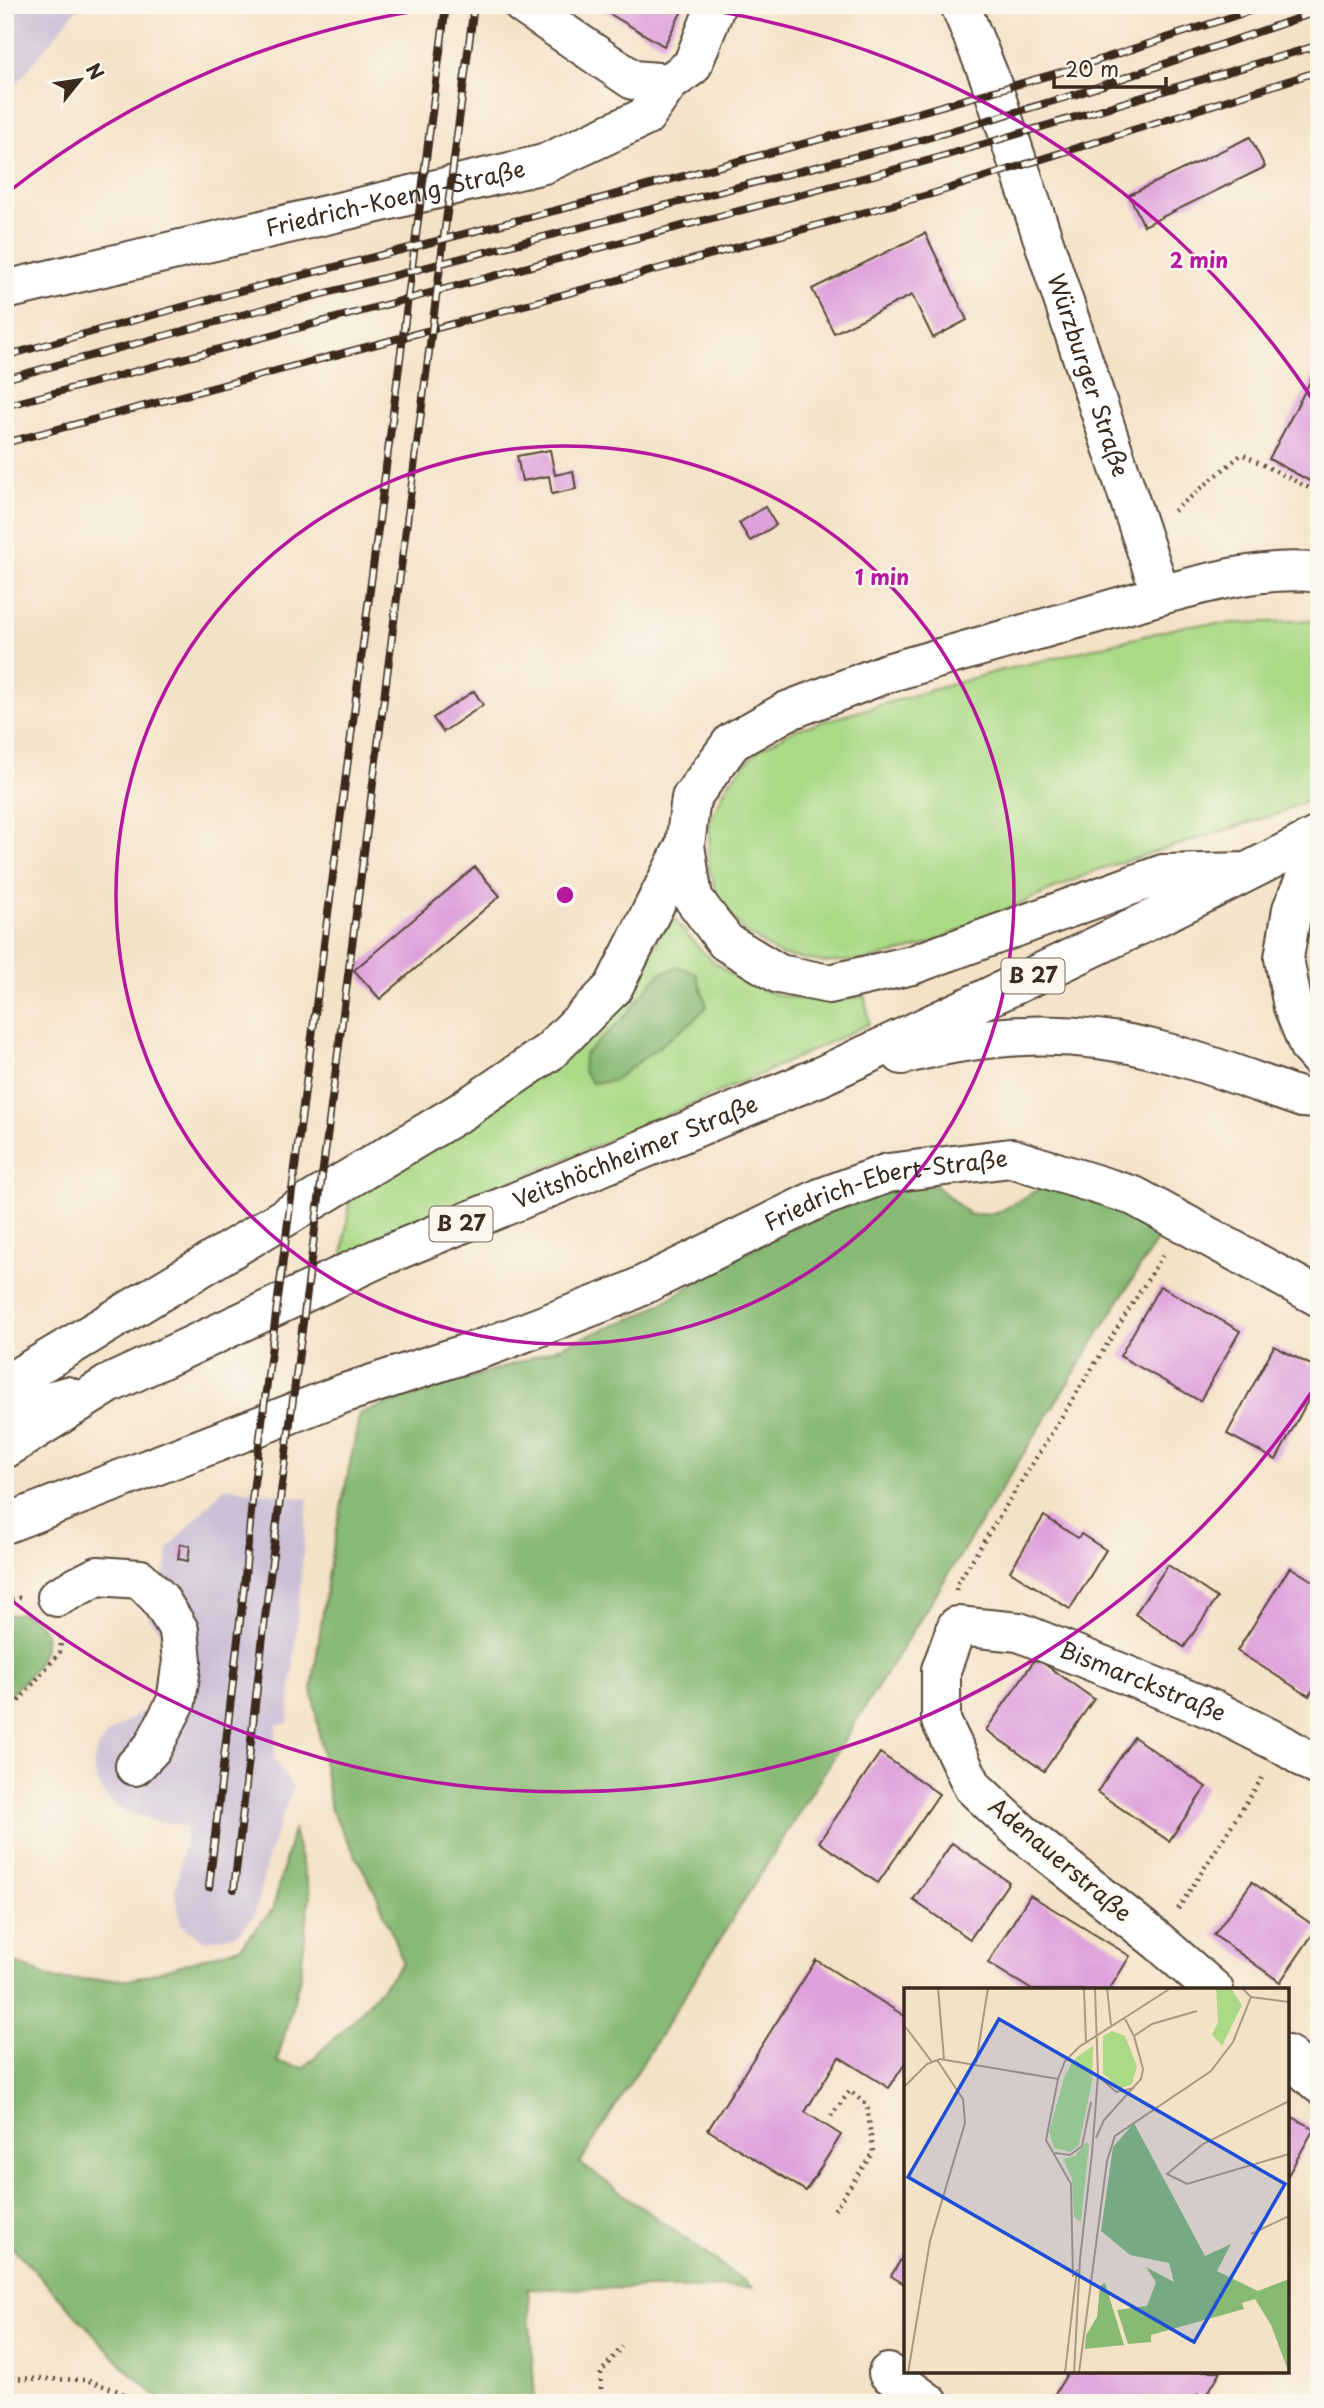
<svg xmlns="http://www.w3.org/2000/svg" width="1324" height="2408" viewBox="0 0 1324 2408" font-family="'Playpen Sans',sans-serif">
  <style>
    .industrial { fill: #cbbfd5 }
    .green { fill: #abda87; stroke: #738252; stroke-width: 2 }
    .forest { fill: #88ba74; stroke: #627249; stroke-width: 2 }
    .building { fill: #dea1db }
    .lines { fill: none; stroke-linecap: round; stroke-linejoin: round }
    .minor-casing { stroke: #574637; stroke-width: 42 }
    .major-casing { stroke: #574637; stroke-width: 42 }
    .highway-casing { stroke: #574637; stroke-width: 42 }
    .path { stroke: #574637; stroke-width: 4.5; stroke-dasharray: 2 5; stroke-linecap: butt }
    .minor { stroke: #fff; stroke-width: 38 }
    .major { stroke: #fff; stroke-width: 38 }
    .highway { stroke: #fff; stroke-width: 38 }
    .rail-casing { stroke: #3b2a1e; stroke-width: 8 }
    .rail { stroke: #fbf7ec; stroke-width: 5; stroke-dasharray: 16; stroke-linecap: butt }
    .ring { fill: none; stroke: #b5179e; stroke-width: 3.5 }
    .labels { text-anchor: middle; stroke-width: 5; stroke-linejoin: round; paint-order: stroke }
    .shield { fill: #fbf7ec; stroke: #75685c; stroke-width: 2 }
    .shield-label { font-size: 21px; font-weight: bold; fill: #3b2a1e }
    .street-label { font-size: 23px; fill: #3b2a1e; stroke: #fbf7ec }
    .inset-road { fill: none; stroke: #aa9883; stroke-width: 2 }
    .view { fill: #1d4ed8; fill-opacity: 0.15; stroke: #1d4ed8; stroke-width: 3.5 }
    .inset-edge { fill: none; stroke: #3b2a1e; stroke-width: 3.5 }
    .centre { fill: #b5179e; stroke: #fbf7ec; stroke-width: 3.5 }
    .ring-label { font-size: 21px; text-anchor: middle; font-weight: bold; fill: #b5179e; stroke: #fbf7ec; stroke-width: 5; stroke-linejoin: round; paint-order: stroke }
  </style>
  <rect width="100%" height="100%" fill="#fbf7ec"/>
  <filter id="ink" filterUnits="userSpaceOnUse"><feTurbulence type="fractalNoise" baseFrequency=".0143" numOctaves="2"/><feDisplacementMap in="SourceGraphic" scale="14" xChannelSelector="R" yChannelSelector="G"/><feConvolveMatrix kernelMatrix="1 2 1 2 8 2 1 2 1" color-interpolation-filters="sRGB"/></filter>
  <filter id="wash" filterUnits="userSpaceOnUse"><feTurbulence type="fractalNoise" baseFrequency=".00686" numOctaves="4" result="noise"/><feDisplacementMap in="SourceGraphic" scale="28" xChannelSelector="R" yChannelSelector="G"/><feGaussianBlur stdDeviation="1.57" result="paint"/><feColorMatrix in="noise" values="0 0 0 0 0 0 0 0 0 0 0 0 0 0 0 0 0 1.4 0 .05"/><feComposite in="paint" operator="in"/></filter>
  <g filter="url(#wash)">
    <rect width="100%" height="100%" fill="#f4e2c7"/>
    <path class="industrial" d="M5,5H80L5,98Z
      M225,1487L308,1499L288,1723L277,1725L274,1759L293,1787L269,1852L255,1915L238,1934L205,1941L181,1925L175,1893L187,1826L158,1822L124,1811L109,1800L98,1784L93,1767L97,1749L106,1735L161,1699L176,1663L158,1627L148,1619L163,1587L169,1548Z"/>
    <path class="green" d="M1319,620V795L1277,814L1097,870L924,946L868,960L824,962L780,955L743,930L719,901L708,864L710,821L728,783L757,751L794,730L991,673L1189,625Z
      M1319,911V1006C1310,968 1308,949 1319,911Z
      M672,915C720,984 782,1011 865,996L869,1024L761,1074L343,1256L350,1195L581,1047C607,1023 628,995 646,964C655,948 661,930 672,915Z"/>
    <path class="forest" d="M679,967L696,973L707,1006L693,1021L613,1081L592,1083L583,1072L584,1055L621,1021L659,974Z
      M933,1183L970,1215L997,1213L1049,1183L1164,1229L580,2163L752,2287L528,2289L535,2403H164L132,2375L5,2239V1945L13,1962L56,1980L134,1979L241,1947L273,1909L293,1830L310,1894L300,1977L277,2062L303,2068L353,2021L403,1962L376,1893L331,1810L312,1688L330,1563L360,1413L526,1360L643,1314L776,1235L857,1198Z
      M20,1613L34,1618L46,1633C44,1666 28,1677 5,1698V1616Z"/>
    <g id="blocks">
      <path class="building" d="M595,5H685L664,46Z
        M1250,137L1265,167L1144,226L1129,195Z
        M925,233L967,320L933,338L912,295L834,333L812,289Z
        M1314,374L1319,377V486L1269,459Z
        M550,450L555,475L573,471L576,489L552,494L549,476L522,481L517,456Z
        M765,507L776,525L750,541L739,523Z
        M474,691L483,705L443,732L433,718Z
        M475,867L500,896L380,999L354,970Z
        M1160,1286L1240,1331L1200,1401L1120,1356Z
        M1274,1346L1319,1369V1380L1276,1460L1227,1434Z
        M1044,1516L1078,1538L1081,1534L1106,1550L1070,1609L1010,1571Z
        M180,1544L190,1546L188,1561L178,1559Z
        M1168,1565L1217,1598L1184,1647L1135,1614Z
        M1290,1567L1319,1585V1680L1309,1696L1237,1651Z
        M1036,1658L1094,1699L1044,1771L986,1730Z
        M1134,1737L1206,1787L1169,1841L1097,1792Z
        M880,1753L939,1794L878,1883L819,1842Z
        M952,1843L1009,1882L970,1939L913,1900Z
        M1252,1882L1317,1928L1280,1982L1214,1935Z
        M1030,1895L1130,1956L1109,1990H1032L988,1963Z
        M816,1960L906,2017V2062L889,2088L839,2057L805,2112L841,2135L806,2191L708,2130Z
        M1287,2114L1314,2129L1287,2177Z
        M906,2251V2285L891,2276Z
        M1069,2371H1221L1205,2398L1198,2394L1193,2403H1049Z"/>
    </g>
  </g>
  <g filter="url(#ink)">
    <use href="#blocks" fill-opacity="0" stroke="#574637" stroke-width="2"/>
    <g class="lines">
      <defs>
        <g id="minor">
          <path d="M523,5L633,80L669,83"/>
          <path id="s1" d="M960,5L989,76L1161,595C1209,582 1268,566 1319,573"/>
          <path id="s2" d="M5,290L544,164L645,117L669,83L692,66L716,5"/>
          <path id="s3" d="M5,1524L342,1394L492,1345L627,1293L820,1198L888,1173L1011,1158L1134,1196L1319,1297"/>
          <path d="M57,1597L98,1576L140,1579L159,1598L179,1630L182,1661L176,1702L153,1747L135,1766"/>
          <path id="s4" d="M1214,1990L1158,1941L1021,1832L973,1787L941,1721V1670L957,1626L1019,1632L1216,1711L1283,1745L1319,1767"/>
          <path d="M1287,2055L1319,2084"/>
          <path d="M888,2373L929,2403"/>
        </g>
        <path id="major" d="M1161,595L887,673L787,711L732,742L691,798L685,845L693,898L726,942L779,974L829,984L912,965L1163,874L1247,872
          M1319,846L1292,909L1284,958L1293,1007L1309,1047L1319,1058
          M902,1055C990,1032 1071,1028 1160,1051C1208,1063 1255,1082 1302,1098L1319,1099
          M819,1077C986,998 1155,921 1319,835
          M5,1385L462,1111L549,1052L613,988L685,845"/>
        <g id="highway">
          <path d="M5,1413L67,1396"/>
          <path id="s5" d="M5,1449L109,1384L381,1257L819,1077"/>
        </g>
      </defs>
      <use href="#minor" class="minor-casing"/>
      <use href="#major" class="major-casing"/>
      <use href="#highway" class="highway-casing"/>
      <path class="path" d="M1174,511L1242,454L1313,490L1316,484
        M956,1590L957,1584L1163,1255
        M5,1602L21,1597
        M5,1717L60,1652L62,1633
        M1178,1909L1262,1778
        M831,2116L850,2091L867,2105L873,2152L834,2210
        M5,2378L86,2380L119,2391L139,2403
        M601,2403V2372L622,2347"/>
      <use href="#minor" class="minor"/>
      <use href="#major" class="major"/>
      <use href="#highway" class="highway"/>
      <defs>
        <path id="rail" d="M5,356L229,294L569,207L917,113L1068,70L1268,5
          M5,379L260,310L924,139L1077,94L1319,11
          M5,406L930,160L1319,45
          M5,443L607,283L935,193L1319,71
          M209,1887L244,1587L253,1491L446,5
          M234,1889L268,1592L474,5"/>
      </defs>
      <use href="#rail" class="rail-casing"/>
      <use href="#rail" class="rail"/>
    </g>
  </g>
  <g class="ring">
    <circle cx="565" cy="895" r="449"/>
    <path d="M1317 1384A897 897 0 0 1 7 1597M7 193A897 897 0 0 1 448 6M682 6A897 897 0 0 1 1317 406"/>
  </g>
  <g class="labels">
    <g class="shield">
      <rect x="1001.5" y="958.5" width="63" height="35" rx="5"/>
      <rect x="429.5" y="1206.5" width="63" height="35" rx="5"/>
    </g>
    <g class="shield-label">
      <text x="1033" y="983">B 27</text>
      <text x="461" y="1231">B 27</text>
    </g>
    <g class="street-label">
      <text dy="8" stroke="none"><textPath href="#s2" startOffset="401">Friedrich-Koenig-Straße</textPath></text>
      <text dy="8" stroke="none"><textPath href="#s1" startOffset="392">Würzburger Straße</textPath></text>
      <text dy="8" stroke="none"><textPath href="#s5" startOffset="698">Veitshöchheimer Straße</textPath></text>
      <text dy="8" stroke="none"><textPath href="#s3" startOffset="945">Friedrich-Ebert-Straße</textPath></text>
      <text dy="8" stroke="none"><textPath href="#s4" startOffset="682">Bismarckstraße</textPath></text>
      <text transform="translate(1060 1860) rotate(40)" y="8">Adenauerstraße</text>
    </g>
  </g>
  <g transform="translate(904 1988)">
    <rect width="385" height="385" fill="#f4e2c7"/>
    <path d="M312,0H327L338,17L318,58L308,47L314,34ZM208,43L221,48L233,78L228,96L215,101L199,85V48ZM189,58L188,93L175,157L166,164L150,160L145,144L160,90L170,71ZM182,154L185,156L177,234L170,229L168,191L159,171L171,168Z" fill="#abda87"/>
    <path d="M230,135L301,268L327,256L313,283L354,303L385,291V385L367,337L351,311L338,315L340,321L247,347V354L224,356L213,322L243,318L252,294L242,279L270,294L265,275L226,267L197,243L209,159ZM201,295L220,357L181,361L182,347L193,329L196,298Z" fill="#88ba74"/>
    <path class="inset-road" d="M34,0L40,71M180,0L182,54M203,0L207,37M338,0L347,9L385,14M220,29L230,48L248,36L293,23M0,37L28,74M72,75L84,0M194,88L212,104L230,100M154,91L142,152L167,196L169,289M0,99L23,76L36,71L154,91L161,73L175,59L267,0M385,113L299,156L263,186L283,196L385,166M192,150L200,132L237,91L239,81L230,48M151,165L166,167L178,158L187,114M188,165L194,88L191,0M347,246L385,228M4,385L26,253L61,135L59,111L33,72M161,385L173,281M170,385L176,271L188,165M175,385L203,173L211,148L307,83L329,54L347,9"/>
    <path class="view" d="M95,31L381,196L290,354L4,189Z"/>
    <rect width="385" height="385" class="inset-edge"/>
  </g>
  <circle cx="565" cy="895" r="10" class="centre"/>
  <g class="ring-label">
    <text x="1199" y="268">2 min</text>
    <text x="882" y="585">1 min</text>
  </g>
  <rect width="1324" height="2408" fill="none" stroke="#fbf7ec" stroke-width="28"/>
  <g transform="translate(80 80) rotate(60)" stroke="#fbf7ec" stroke-width="5" paint-order="stroke">
  <path d="M0-5L12 26L0 18L-12 26Z" fill="#3b2a1e"/>
  <text y="-10" font-size="19" font-weight="bold" text-anchor="middle" fill="#3b2a1e">N</text>
  </g>
  <path d="M1054 77v10h112v-10" fill="none" stroke="#3b2a1e" stroke-width="3.5"/>
  <text x="1065" y="77" font-size="21" fill="#3b2a1e" stroke="#fbf7ec" stroke-width="5" paint-order="stroke">20 m</text>
</svg>
